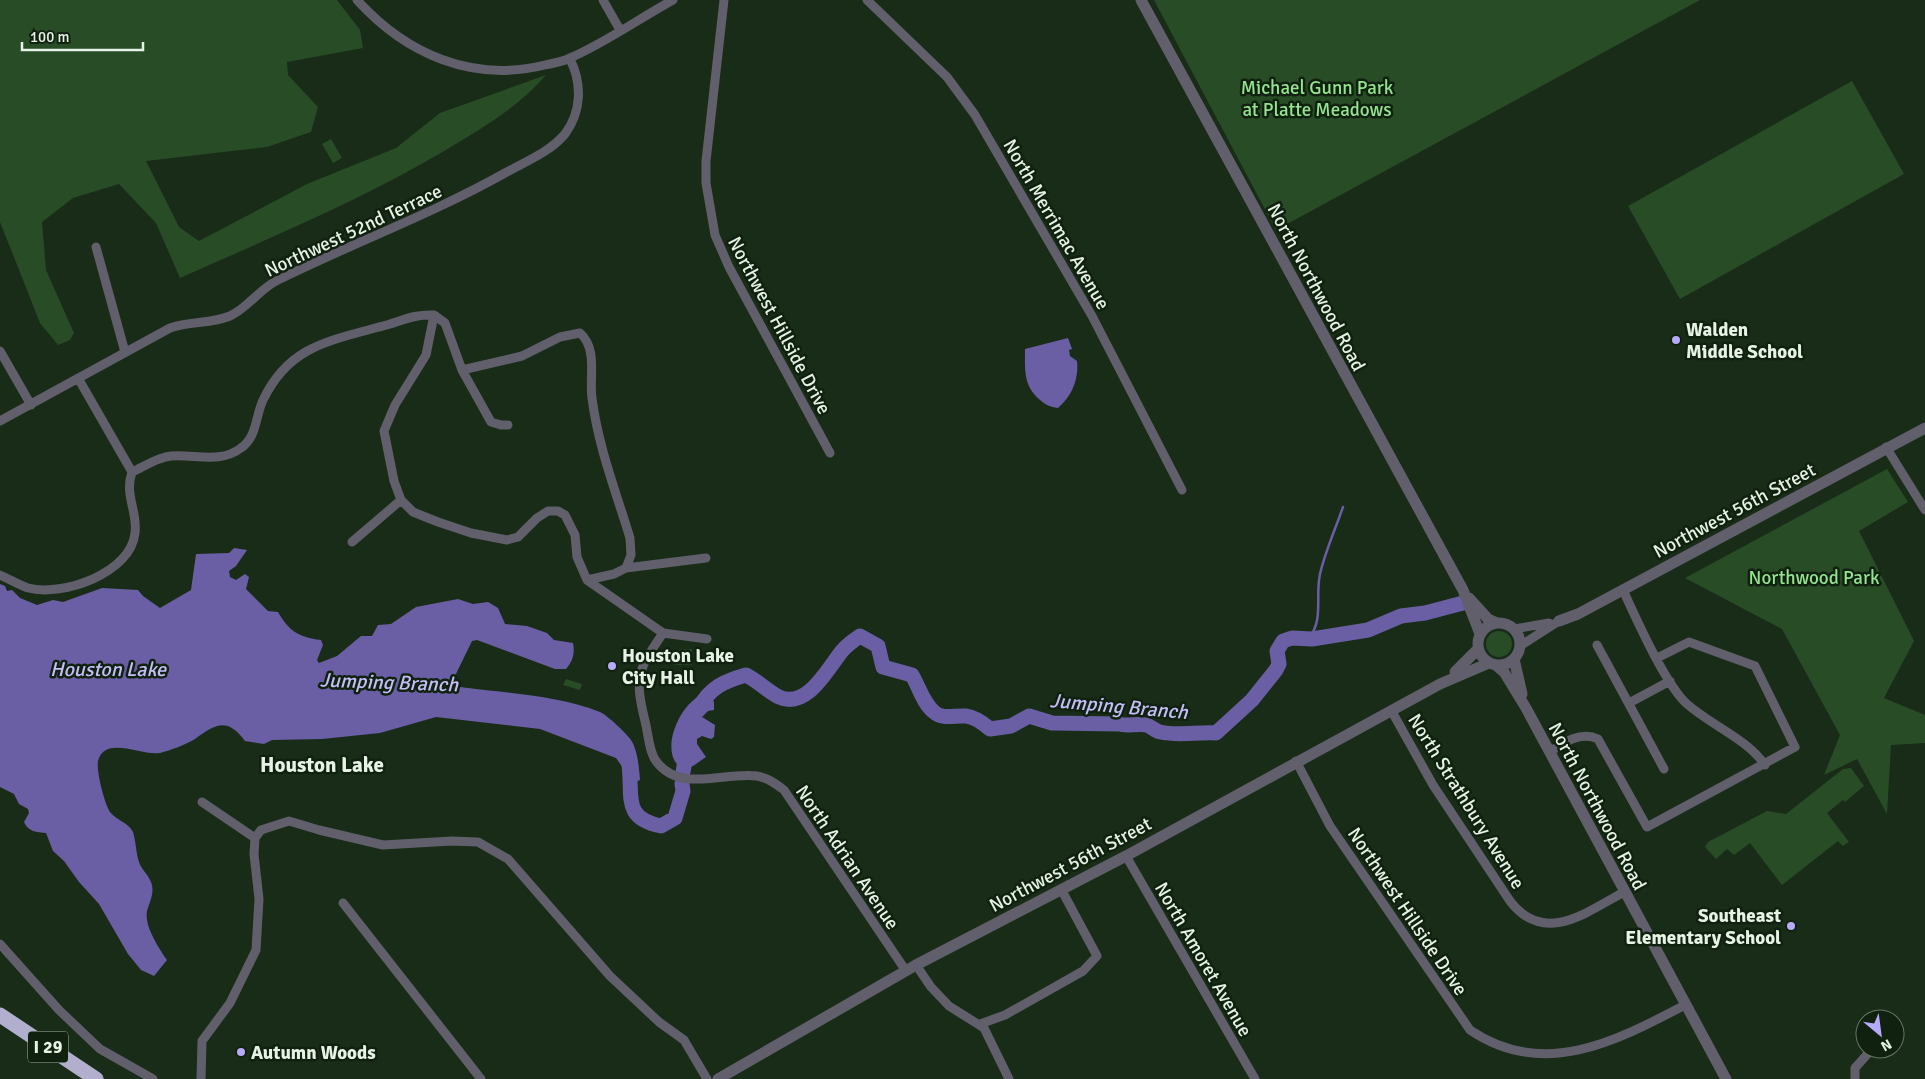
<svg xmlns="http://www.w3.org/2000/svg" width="1925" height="1079" viewBox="0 0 1925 1079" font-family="Signika,sans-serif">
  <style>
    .green { fill: #284c26 }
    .water { fill: #6a5ea4 }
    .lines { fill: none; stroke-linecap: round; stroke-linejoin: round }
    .stream { stroke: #6a5ea4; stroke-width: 2.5 }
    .river { stroke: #6a5ea4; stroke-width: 15 }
    .minor { stroke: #615f6c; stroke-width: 9 }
    .tertiary { stroke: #615f6c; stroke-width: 11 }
    .motorway { stroke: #b2aecd; stroke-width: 15 }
    .poi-dot { fill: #b6abf8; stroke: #10220f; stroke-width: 2 }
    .labels { text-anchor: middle; stroke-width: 5; stroke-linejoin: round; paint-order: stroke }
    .shield { fill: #10220f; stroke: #a6b4a5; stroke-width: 1 }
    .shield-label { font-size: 18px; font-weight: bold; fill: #e6f2e5 }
    .park-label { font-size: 19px; fill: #95e490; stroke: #10220f }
    .street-label { font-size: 19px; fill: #e6f2e5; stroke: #10220f }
    .poi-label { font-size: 19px; font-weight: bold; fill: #e6f2e5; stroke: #10220f; text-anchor: start }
    .water-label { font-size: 20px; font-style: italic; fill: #c6befa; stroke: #10220f }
    .quarter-label { font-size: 21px; font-weight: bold; fill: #e6f2e5; stroke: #10220f }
  </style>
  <rect width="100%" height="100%" fill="#192c18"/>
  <path class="green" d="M0,0H337L360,30L363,48L287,62L288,75L318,107L311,132L267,147L146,161L179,227L199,241L307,184L396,148L440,113L546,75C519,107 481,129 446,150C361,200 270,238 180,278L156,223L119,184L73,198L42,222L46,270L74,333L70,340L58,345L40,323L0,222Z
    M1154,0H1700L1276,230Z
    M1852,81L1904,174L1680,299L1628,206Z
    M331,139L342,158L333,163L322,144Z
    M1887,469L1908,502L1859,531L1914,641L1884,698L1925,715V743L1891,745L1887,814L1857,759L1824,775L1840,735L1782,629L1685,578Z
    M1486 644a13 13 0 1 1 26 0a13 13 0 1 1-26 0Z
    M692,649V665H674V650Z
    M566,679L582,684L580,690L563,685Z
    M1851,768L1864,786L1845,802L1843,800L1827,813L1849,842L1843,846L1838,841L1782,885L1750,843L1734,855L1727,849L1716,859L1705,847L1708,842L1767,811L1786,814L1843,769Z"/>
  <path class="water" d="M1068,338L1072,349L1069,350L1070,356L1077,361C1079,379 1072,396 1058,408C1050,407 1046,405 1040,400C1023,385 1025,370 1025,349Z
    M234,548L247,550L236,566L229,571L230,577L236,580L245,574L249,577L246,589L268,611L278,612C289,631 298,637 321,640L323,645L317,660L319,663L337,656L361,636H372L378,625L391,624L416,607L458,599L473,604L488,602L498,608L505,624L527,626L547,633L554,640L573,643C575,653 573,661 566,669H555L477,640L472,641L454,678L455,684L460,687C505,693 557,695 600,712C607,715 626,733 631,740C638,751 639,768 640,780L631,784L626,782L623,768L616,758L540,729L436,717L380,733L322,739L272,740L264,744L245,741C227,717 216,724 195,739C185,745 171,750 160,753C141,756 105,735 98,761C96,771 105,805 110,812C116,820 129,823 133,832C136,842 136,853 139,862C141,869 148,874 151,882C155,892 150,901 147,911C144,926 159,948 167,960L154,976L141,970L128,954L99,904L79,882L64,861L53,851L46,833C37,832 28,832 24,822L29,813L28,809L19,804L14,794L0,787V584L5,586L7,591L12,590L20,598L37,605L53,600L63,602L102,588L138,590L143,596L160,608L191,590L196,554L229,553Z
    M709,693L714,702V710L708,711L702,717L715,725L714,737L711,739L702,736L697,739V744L706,757L693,766L683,769C655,754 683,694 709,693Z"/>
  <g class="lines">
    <path class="stream" d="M1309,638C1324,619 1315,597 1320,574C1325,552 1335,530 1343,507"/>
    <path class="river" d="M699,708C710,687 725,681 746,675C758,681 767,691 779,697C807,710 828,668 842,651C847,645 854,640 860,636L878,646L883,667L912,675C919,687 923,703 934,712C943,720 955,715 966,716C975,717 983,723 990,729L1011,726L1029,716L1052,723L1119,724C1128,727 1136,723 1146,725C1151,726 1155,731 1160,732C1178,736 1197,732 1216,733L1252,700L1276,670L1279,664L1277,651L1283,641L1292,638L1312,639L1368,630L1401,616L1425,613L1463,603
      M629,765C633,797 622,818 661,826L675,818L683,791L682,784
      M683,772L687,749"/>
    <path class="minor" d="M357,0C406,54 472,83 545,65C553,63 563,62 570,58C605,43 640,18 673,0
      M603,0L620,30
      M724,0L706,161V183L715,235L729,267L830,453
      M867,0L947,77L975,115L1092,316L1182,490
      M96,247L125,352
      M434,315L426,355L395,405L384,431L394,481L401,500L413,512L438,522L471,533L507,540L518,537L537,518L548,511H558L565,515L575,535L577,557L587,580L663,633L707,639
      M434,315L445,323L462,370L522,356L560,337L580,333C598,349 589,377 592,398C598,446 616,492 630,538L631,555L626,568
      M0,351L31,405
      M462,370L491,422L501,425H508
      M78,378L132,472
      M0,421L170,328C190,321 211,324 230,316C248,308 259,289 278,280C353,243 432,214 505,173C525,162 550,152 565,134C582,111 582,83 570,59
      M1886,447L1925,510
      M352,542L401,500
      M0,575C9,579 19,585 28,588C63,597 131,573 135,533C138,512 124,495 132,472C143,467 158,457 171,456C195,454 220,464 241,448C258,436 255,415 264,398C290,346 329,341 379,327C401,322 411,314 434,315
      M587,580L614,574L626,568L706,558
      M1623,590C1636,618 1665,684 1687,704C1712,726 1746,738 1765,765
      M1514,629L1549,623
      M663,633C638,670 634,676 645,721C648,732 649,752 656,761C680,794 725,771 757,776C768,778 776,784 784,790L906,971
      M1597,645L1664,769
      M1520,646L1559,621
      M1629,703L1670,681
      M1391,710L1433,785L1510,901C1544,946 1587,912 1624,892
      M1550,752C1564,742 1581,731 1598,739L1647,827L1795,747L1755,666L1689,642L1657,658
      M1296,761L1330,826L1470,1030C1542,1079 1613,1043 1685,1005
      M202,802L255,838
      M1126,856L1255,1079
      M343,903L481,1079
      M0,944L59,1010L100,1049L153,1079
      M916,965L931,987L949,1006L984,1028L1009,1079
      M980,1024L1005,1015L1083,971L1097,956L1061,889
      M201,1079L202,1041L230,1003L256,950L259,899L254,854L255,838L261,830L289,821L319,830L383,845L452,841L478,842L508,859L610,976L659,1022L684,1040L707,1079
      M1855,1079V1068L1872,1049"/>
    <path class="tertiary" d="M1141,0L1463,590L1480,634
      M1469,598L1488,619L1497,623
      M1559,621L1578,614L1925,428
      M1478 644a21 21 0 1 1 42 0a21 21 0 1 1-42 0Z
      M1514,659L1522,694
      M1496,665L1504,672L1526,708L1726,1079
      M1455,672L1478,649
      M718,1079L916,965L1126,856L1440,684L1489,663"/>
    <path class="motorway" d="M0,1015L96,1079"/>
  </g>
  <g class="poi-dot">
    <circle cx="1676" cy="340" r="5"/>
    <circle cx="612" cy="666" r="5"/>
    <circle cx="1791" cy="926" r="5"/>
    <circle cx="241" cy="1052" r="5"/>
  </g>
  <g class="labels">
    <rect class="shield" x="28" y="1031.5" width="40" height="31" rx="4"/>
    <g class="shield-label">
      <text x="48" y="1053">I 29</text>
    </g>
    <g class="park-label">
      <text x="1317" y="94">Michael Gunn Park<tspan x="1317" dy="22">at Platte Meadows</tspan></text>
      <text x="1814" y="584">Northwood Park</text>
    </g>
    <g class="street-label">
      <text transform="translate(1057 224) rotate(60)" y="7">North Merrimac Avenue</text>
      <text transform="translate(353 230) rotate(-25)" y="7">Northwest 52nd Terrace</text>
      <text transform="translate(1317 287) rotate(62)" y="7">North Northwood Road</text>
      <text transform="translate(780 325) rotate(62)" y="7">Northwest Hillside Drive</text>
      <text transform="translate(1734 510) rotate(-28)" y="7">Northwest 56th Street</text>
      <text transform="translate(1467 801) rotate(58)" y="7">North Strathbury Avenue</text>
      <text transform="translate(1598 806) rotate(62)" y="7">North Northwood Road</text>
      <text transform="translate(848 857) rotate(56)" y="7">North Adrian Avenue</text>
      <text transform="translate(1070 864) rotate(-28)" y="7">Northwest 56th Street</text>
      <text transform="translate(1408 911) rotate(56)" y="7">Northwest Hillside Drive</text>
      <text transform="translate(1204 959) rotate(60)" y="7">North Amoret Avenue</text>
    </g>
    <g class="poi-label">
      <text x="1686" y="336">Walden<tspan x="1686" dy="22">Middle School</tspan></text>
      <text x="622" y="662">Houston Lake<tspan x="622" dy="22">City Hall</tspan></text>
      <text x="1781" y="922" text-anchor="end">Southeast<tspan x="1781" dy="22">Elementary School</tspan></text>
      <text x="251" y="1059">Autumn Woods</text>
    </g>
    <g class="water-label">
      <text x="108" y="676">Houston Lake</text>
      <text transform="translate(389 682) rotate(2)" y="7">Jumping Branch</text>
      <text transform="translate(1119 706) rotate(5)" y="7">Jumping Branch</text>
    </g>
    <g class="quarter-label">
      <text x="322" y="772">Houston Lake</text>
    </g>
  </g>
  <g transform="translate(1880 1034) rotate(151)"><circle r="24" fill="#10220f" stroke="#667565"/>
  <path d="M0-4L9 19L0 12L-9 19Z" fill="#b6abf8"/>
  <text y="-8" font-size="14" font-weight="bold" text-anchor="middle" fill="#e6f2e5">N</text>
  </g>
  <path d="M22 42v8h121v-8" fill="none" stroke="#e6f2e5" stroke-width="2.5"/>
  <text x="30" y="42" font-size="15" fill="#e6f2e5" stroke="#10220f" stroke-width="4" paint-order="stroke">100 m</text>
</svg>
